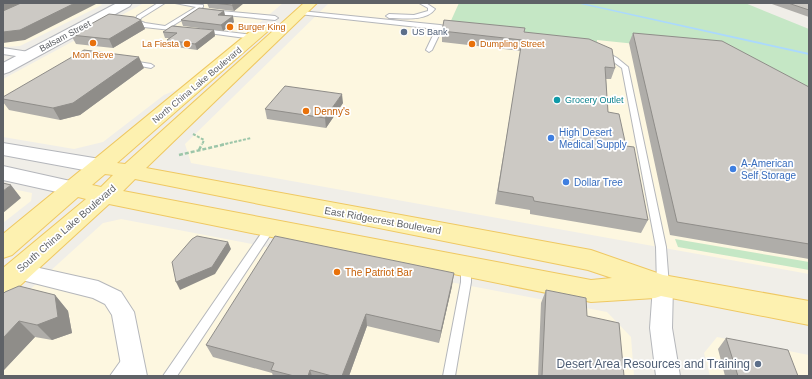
<svg xmlns="http://www.w3.org/2000/svg" width="812" height="379" viewBox="0 0 812 379" font-family="Helvetica,sans-serif">
  <style>
    .commercial { fill: #fdf7e0 }
    .green { fill: #c5e7c5 }
    .lines { fill: none; stroke-linecap: round; stroke-linejoin: round }
    .stream { fill: #abd9fd; fill-rule: evenodd }
    .lane-casing { stroke: #b5b7bb; stroke-width: 2 }
    .street-casing { stroke: #b5b7bb; stroke-width: 2 }
    .secondary-casing { stroke: #b4b6bb; stroke-width: 2 }
    .primary-casing { stroke: #efc862; stroke-width: 2 }
    .path-far1 { stroke: #9cc6a9; stroke-width: 2; stroke-dasharray: 3 1.5; stroke-linecap: butt }
    .path { stroke: #9cc6a9; stroke-width: 2.5; stroke-dasharray: 4 2; stroke-linecap: butt }
    .lane { fill: #fff; fill-rule: evenodd }
    .street { fill: #fff; fill-rule: evenodd }
    .secondary { fill: #fff; fill-rule: evenodd }
    .primary { fill: #fdf1b0; fill-rule: evenodd }
    .wall { fill: #afada9 }
    .shaded-wall { fill: #8f8d89 }
    .building { fill: #ccc9c4; stroke: #8f8d89 }
    .food-dot { fill: #e8710a; stroke: #fff; stroke-width: 1.5 }
    .service-dot { fill: #5c6f8a; stroke: #fff; stroke-width: 1.5 }
    .culture-dot { fill: #0f9aa8; stroke: #fff; stroke-width: 1.5 }
    .shop-dot { fill: #3f7fe0; stroke: #fff; stroke-width: 1.5 }
    .labels { text-anchor: middle; stroke-width: 3.5; stroke-linejoin: round; paint-order: stroke }
    .far-food-label { font-size: 9px; fill: #c56008; stroke: #fff; text-anchor: start }
    .far-service-label { font-size: 9px; fill: #4e5e75; stroke: #fff; text-anchor: start }
    .far-street-label { font-size: 9px; fill: #5f6267; stroke: #fff }
    .far-culture-label { font-size: 9px; fill: #0d838f; stroke: #fff; text-anchor: start }
    .food-label { font-size: 10px; fill: #c56008; stroke: #fff; text-anchor: start }
    .shop-label { font-size: 10px; fill: #366cbe; stroke: #fff; text-anchor: start }
    .street-label { font-size: 10px; fill: #5f6267; stroke: #fff }
    .near-service-label { font-size: 12px; fill: #4e5e75; stroke: #fff; text-anchor: end }
  </style>
  <rect width="100%" height="100%" fill="#f0eee8"/>
  <path class="commercial" d="M3,3H100L102,5L20,46L6,47H3Z
    M144,3H283L185,86L164,95L103,142L74,149L3,137V79Z
    M329,3H463L728,53L809,95V274L191,163L185,144Z
    M3,187L32,193L31,201L3,223Z
    M121,219L607,312L631,337L634,376H3V314L103,223Z
    M717,337L809,355V376H710L704,353Z"/>
  <path class="green" d="M459,3H745L809,29V103L714,52L597,40V45L449,25Z
    M675,239L809,262V270L678,247Z"/>
  <g class="lines">
    <path class="stream" d="M576,3H582L809,53V55Z"/>
    <defs>
      <path id="lane" d="M158,3H165L141,18L140,21L145,23L165,26L196,7L175,3L203,5V7L200,9L275,16L278,18L275,20L195,12L172,26L182,28L183,29L180,31L144,27L135,23L137,16Z
        M419,3H426L435,9C426,22 402,18 389,18L386,16L389,14L414,15L428,11V8Z
        M301,11L440,25L458,29L455,31L442,29L432,50L429,52L426,50L436,29L299,14V12Z
        M203,29L253,35L256,37L253,39L201,32V30Z
        M603,50L617,58L628,67L666,247L669,286L667,289L663,291L659,289L657,286L656,247L622,68L601,53L600,52Z
        M132,61L151,64L154,66L151,68L130,64V62Z
        M270,224L273,225L275,228L273,231L177,376H163L267,225Z
        M466,263L470,264L471,267V282L455,376H443L461,282V267L462,264Z
        M129,353L133,355L135,359L124,376H110L125,355Z"/>
      <path id="street" d="M3,48L29,52L33,53L35,55L33,57L29,58L3,54Z
        M17,263L98,281L121,292L134,312L147,376H123L112,315L105,304L93,298L10,277L7,271L10,265Z
        M663,277L670,280L673,286L672,328L680,376H656L650,328L653,286L656,280Z"/>
      <path id="secondary" d="M117,3H132L130,6L9,72L3,74V63Z
        M3,143L100,159L107,161L110,166L107,171L100,173L3,155Z
        M3,166L75,182L83,184L86,189L83,194L75,196L3,180Z"/>
      <path id="primary" d="M304,3H317L146,168L591,250L663,275L809,301V325L661,296L655,298L591,302L109,204L13,292L3,295V268L86,199L78,197L12,255L3,258V234L258,25H268L270,28L268,31L117,163L125,164ZM105,174L113,175L101,187L92,185ZM135,179L588,270L612,278L591,280L123,191Z"/>
    </defs>
    <use href="#lane" class="lane-casing"/>
    <use href="#street" class="street-casing"/>
    <use href="#secondary" class="secondary-casing"/>
    <use href="#primary" class="primary-casing"/>
    <path class="path-far1" d="M193,134L204,140L202,145
      M221,145L251,138"/>
    <path class="path" d="M199,150L202,144
      M179,155L226,144"/>
    <use href="#lane" class="lane"/>
    <use href="#street" class="street"/>
    <use href="#secondary" class="secondary"/>
    <use href="#primary" class="primary"/>
  </g>
  <path class="wall" d="M207,3H244L234,11L209,8Z
    M769,3H809V17Z
    M224,11L225,15L234,22L223,31L183,26L181,20Z
    M141,20L145,29L113,48L76,44L71,35Z
    M214,30L215,36L197,50L169,46L167,40L169,38H165L163,32Z
    M442,31L524,32L615,68L611,79H606L608,112L626,146L648,220L641,233L530,214V210L495,204L521,51L442,42Z
    M633,33L809,87V259L670,235L629,43Z
    M144,68L80,115L60,120L9,110L3,102V97Z
    M343,103L326,128L267,119L265,109Z
    M452,286L439,343L367,326L349,376H273L272,373L213,357L206,345Z
    M546,290L587,316L624,376H538L541,303Z
    M3,294L55,295L68,311L72,333L52,340L35,337L3,371Z
    M726,338L798,376H725L718,349Z"/>
  <path class="shaded-wall" d="M5,3H32L6,14L3,9V4Z
    M75,3H98L25,40L3,43V32Z
    M235,3H244L234,11L232,5Z
    M224,11L225,17L218,15Z
    M233,16L234,22L223,31L221,25Z
    M141,20L145,29L113,48L109,39Z
    M214,30L215,36L197,50L195,44Z
    M139,57L144,68L80,115L60,120L53,108Z
    M342,94L343,103L326,128L325,118Z
    M11,185L21,198L3,213V191Z
    M228,242L231,249L215,274L180,290L176,282Z
    M454,273L452,286L439,343L441,331Z
    M55,295L68,311L72,333L52,340L37,325Z
    M366,314L367,326L349,376H342Z
    M19,321L35,337L3,371V338Z
    M310,370L312,376H308Z"/>
  <path class="building" d="M21,3H75L20,30L3,32V11Z
    M212,3H235L232,5Z
    M788,3H809V10Z
    M199,8L224,11L218,15L233,16L221,25L181,20Z
    M109,14L134,17L141,20L109,39L71,35Z
    M444,20L525,28L524,32L589,39L612,49L615,68L605,67L608,112L619,114L626,146L634,147L648,220L534,201L533,197L498,191L522,40L442,31Z
    M172,26L214,30L195,44L167,40L177,33L163,32Z
    M633,33L722,41L809,87V244L677,222Z
    M84,50L139,57L73,103L53,108L3,99V97Z
    M285,86L342,94L325,118L265,109Z
    M3,183L11,185L3,191Z
    M197,236L228,242L212,267L176,282L172,262L192,239Z
    M275,236L454,273L441,331L366,314L342,376H332L310,370L308,376H294L271,370L274,363L206,345Z
    M19,286L55,295L58,317L37,325L19,321L3,338V294L5,292Z
    M546,290L586,298L587,316L619,323L624,376H542Z
    M726,338L788,350L798,376H738Z"/>
  <g class="food-dot">
    <circle cx="230" cy="27" r="4"/>
    <circle cx="93" cy="43" r="4"/>
    <circle cx="187" cy="44" r="4"/>
    <circle cx="472" cy="44" r="4"/>
    <circle cx="306" cy="111" r="4"/>
    <circle cx="337" cy="272" r="4"/>
  </g>
  <g class="service-dot">
    <circle cx="404" cy="32" r="4"/>
    <circle cx="758" cy="364" r="4"/>
  </g>
  <circle class="culture-dot" cx="557" cy="100" r="4"/>
  <g class="shop-dot">
    <circle cx="551" cy="138" r="4"/>
    <circle cx="733" cy="169" r="4"/>
    <circle cx="566" cy="182" r="4"/>
  </g>
  <g class="labels">
    <g class="far-food-label">
      <text x="238" y="30">Burger King</text>
      <text x="179" y="47" text-anchor="end">La Fiesta</text>
      <text x="480" y="47">Dumpling Street</text>
      <text x="93" y="58" text-anchor="middle">Mon Reve</text>
    </g>
    <g class="far-service-label">
      <text x="412" y="35">US Bank</text>
    </g>
    <g class="far-street-label">
      <text transform="translate(65 36) rotate(-28)" y="3">Balsam Street</text>
      <text transform="translate(197 85) rotate(-40)" y="3">North China Lake Boulevard</text>
    </g>
    <g class="far-culture-label">
      <text x="565" y="103">Grocery Outlet</text>
    </g>
    <g class="food-label">
      <text x="314" y="115">Denny's</text>
      <text x="345" y="276">The Patriot Bar</text>
    </g>
    <g class="shop-label">
      <text x="559" y="136">High Desert<tspan x="559" dy="12">Medical Supply</tspan></text>
      <text x="741" y="167">A-American<tspan x="741" dy="12">Self Storage</tspan></text>
      <text x="574" y="186">Dollar Tree</text>
    </g>
    <g class="street-label">
      <text transform="translate(383 220) rotate(10)" y="4">East Ridgecrest Boulevard</text>
      <text transform="translate(66 228) rotate(-41)" y="4">South China Lake Boulevard</text>
    </g>
    <g class="near-service-label">
      <text x="750" y="368">Desert Area Resources and Training</text>
    </g>
  </g>
  <rect width="812" height="379" fill="none" stroke="#5f6267" stroke-width="8"/>
</svg>
